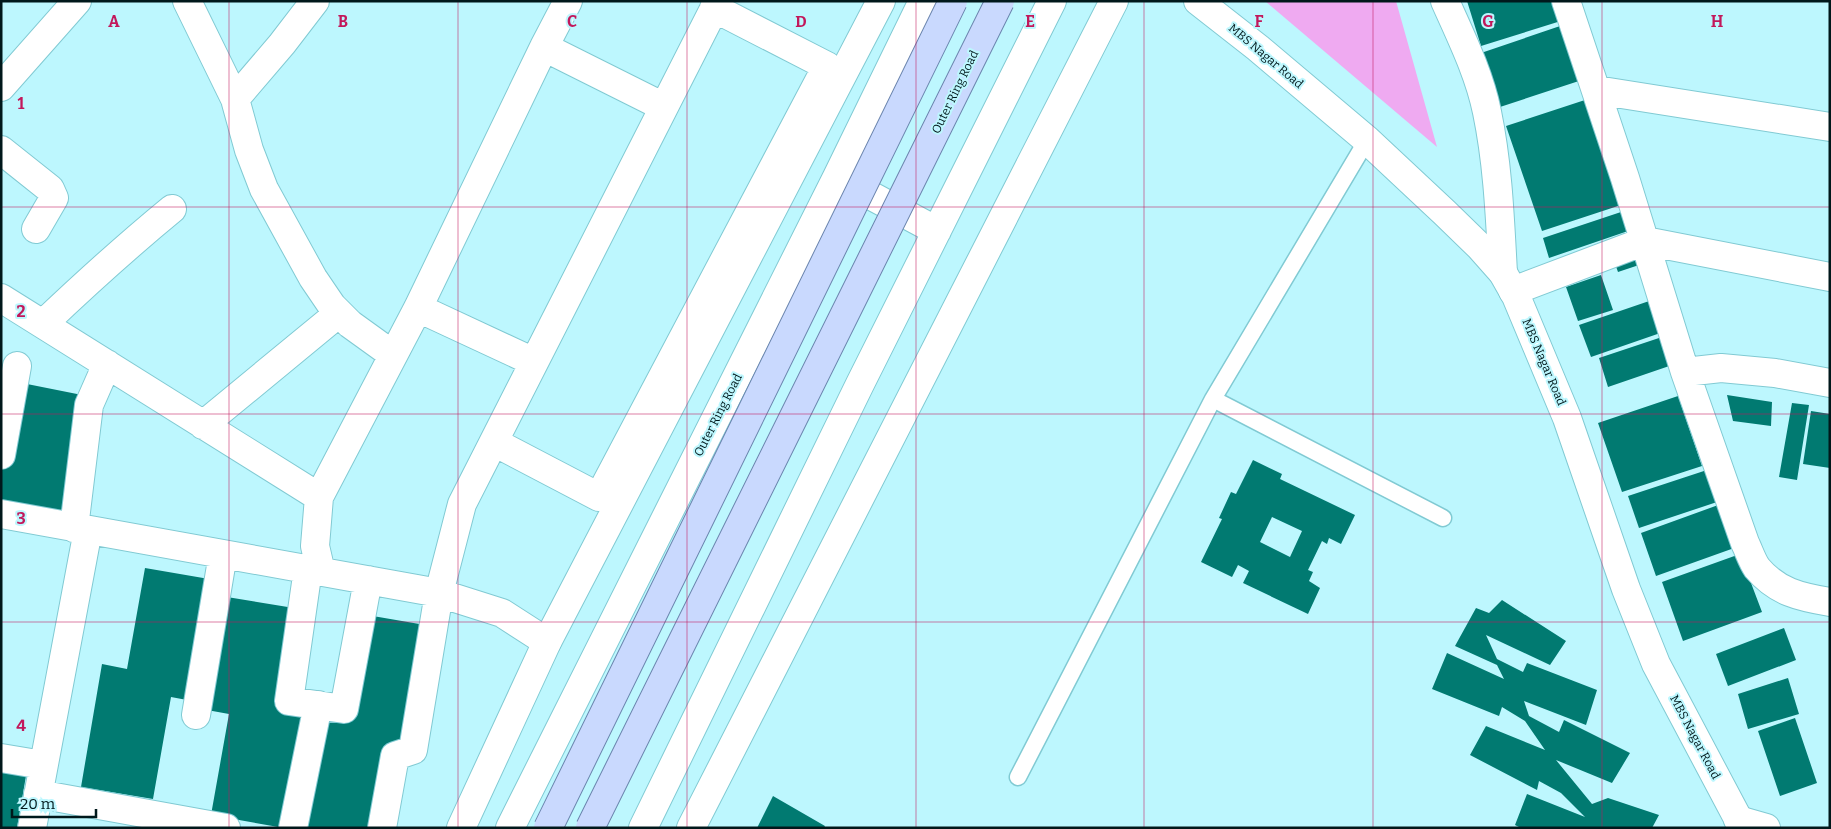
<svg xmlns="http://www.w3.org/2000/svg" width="1831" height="829" viewBox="0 0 1831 829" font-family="Bitter,serif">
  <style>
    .green { fill: #efaaf1 }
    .building { fill: #017a71; fill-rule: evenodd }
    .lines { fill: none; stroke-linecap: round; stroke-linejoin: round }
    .lane-casing { stroke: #81cad3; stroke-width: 19 }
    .street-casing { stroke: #81cad3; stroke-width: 30 }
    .secondary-casing { stroke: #81cad3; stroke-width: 30 }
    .lane { stroke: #fff; stroke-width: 16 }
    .street { stroke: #fff; stroke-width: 28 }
    .secondary { stroke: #fff; stroke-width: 28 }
    .primary-bridge-casing { stroke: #6b85ae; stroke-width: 30; stroke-linecap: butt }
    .primary-bridge { stroke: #c9d9fe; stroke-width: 28 }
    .grid { fill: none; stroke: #c2185b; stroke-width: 1; stroke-opacity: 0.55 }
    .labels { text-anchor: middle; stroke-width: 4; stroke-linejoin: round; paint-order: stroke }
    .street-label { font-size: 12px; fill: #00181b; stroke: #bdf7fe }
    .grid-label { font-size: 16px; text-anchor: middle; font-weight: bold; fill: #c2185b; stroke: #bdf7fe; stroke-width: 4; stroke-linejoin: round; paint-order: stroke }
  </style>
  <rect width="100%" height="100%" fill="#bdf7fe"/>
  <path class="green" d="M1265,1H1396L1437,147Z"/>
  <path class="building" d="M1467,1H1558L1564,20L1481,46Z
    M1566,24L1585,79L1500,107L1481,53Z
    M1588,99L1624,204L1542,231L1506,126Z
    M1624,211L1631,230L1549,258L1543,238Z
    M1638,249L1642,264L1618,272L1613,258Z
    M1601,275L1613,310L1578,321L1566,287Z
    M1658,298L1669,330L1591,357L1579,325Z
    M1668,335L1678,363L1608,387L1599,358Z
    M17,382L82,395L63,519L1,507V472Z
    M1727,395L1772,402L1771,426L1733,421Z
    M1678,396L1702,466L1622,492L1598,423Z
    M1792,403L1809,405L1797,480L1779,477Z
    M1811,411L1830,414V468L1803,464Z
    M1253,460L1282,474L1280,479L1355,515L1341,544L1329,538L1327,544L1322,541L1308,570L1313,572L1309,581L1320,588L1308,614L1243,583L1249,571L1238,565L1232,577L1201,562L1222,519L1219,518L1231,492L1236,494ZM1272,517L1302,531L1290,557L1260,542Z
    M1710,469L1720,501L1639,528L1628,496Z
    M1721,504L1737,547L1656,576L1641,533Z
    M1740,554L1762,612L1683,641L1662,582Z
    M145,568L209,579L187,700L171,697L153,799L81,787L102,664L127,669Z
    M227,597L300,609L305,711L284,828L211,815L229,714L207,710Z
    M1502,600L1566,641L1550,665L1486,635L1497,659L1523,672L1527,663L1597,690L1586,725L1524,701L1529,716L1559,732L1564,720L1630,753L1612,783L1556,760L1592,804L1608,798L1659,815L1652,828H1521L1515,825L1527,794L1585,817L1561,793L1539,781L1537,790L1470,755L1486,726L1545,750L1525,721L1502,707L1499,716L1432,689L1447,653L1504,679L1497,665L1455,646L1476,608L1489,613Z
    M367,615L431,626L378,828H304L325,711L350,715Z
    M1784,628L1796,660L1728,686L1716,654Z
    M1788,678L1799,714L1748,729L1738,694Z
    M1795,718L1817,783L1780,796L1758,731Z
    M1,766L27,770L17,828H1Z
    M773,796L825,826L824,828H757Z"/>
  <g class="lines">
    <defs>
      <path id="lane" d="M1213,399L1443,518
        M1018,777L1213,399L1367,140"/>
      <path id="street" d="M187,1L235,99L249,150L264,189L313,278L332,306L350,324L393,355
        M1445,1C1461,37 1479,73 1487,112C1498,165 1500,219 1503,273
        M1566,1L1625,178L1685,372L1745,543C1749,551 1752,561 1757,568C1777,592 1800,597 1830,602
        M544,47L664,107
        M1,87L77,1
        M1596,90L1830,127
        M235,99L282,44L315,1
        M1,150L50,189L54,198L36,229
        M1513,291L1645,241L1830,277
        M1,298L319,497
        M418,308L534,362
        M43,324C85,284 127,246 172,209
        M1685,372L1721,368L1775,373L1830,383
        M203,425L339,313
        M494,442L599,497L827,66L714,8
        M1,455L17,366
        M1,514L439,593L502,613L547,642
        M74,528L89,405L107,364
        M308,569L289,701L344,709L368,580
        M321,572L315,546L319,497L418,308L544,47L568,1
        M196,715L223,554
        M1,758L43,765
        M38,794L226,828
        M1738,820L1766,828
        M32,828L88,530
        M293,828L318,705
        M382,828L395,756L413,750L439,593L462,504L718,1
        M691,828L1114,1"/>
      <path id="secondary" d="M1198,1L1258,48L1367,140L1445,213L1480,247L1503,273L1516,296L1567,418L1626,589L1656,664L1743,828
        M840,179L937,231
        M461,828L547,642L881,1
        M510,828L837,177L923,1
        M643,828L860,384L1052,1"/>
    </defs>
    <use href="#lane" class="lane-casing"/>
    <use href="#street" class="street-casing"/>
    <use href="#secondary" class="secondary-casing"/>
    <use href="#lane" class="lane"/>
    <use href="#street" class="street"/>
    <use href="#secondary" class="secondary"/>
    <defs>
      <path id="primary-bridge" d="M548,828L953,1
        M590,828L1000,1"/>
    </defs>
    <use href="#primary-bridge" class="primary-bridge-casing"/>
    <use href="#primary-bridge" class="primary-bridge"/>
  </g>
  <path class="grid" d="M229,1V828M458,1V828M687,1V828M916,1V828M1144,1V828M1373,1V828M1602,1V828M1,207H1830M1,414H1830M1,622H1830"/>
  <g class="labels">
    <g class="street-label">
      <text transform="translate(1266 56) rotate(40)" y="4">MBS Nagar Road</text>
      <text transform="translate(955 92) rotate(-64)" y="4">Outer Ring Road</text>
      <text transform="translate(1544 362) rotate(67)" y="4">MBS Nagar Road</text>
      <text transform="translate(718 415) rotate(-63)" y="4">Outer Ring Road</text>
      <text transform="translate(1695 737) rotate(62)" y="4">MBS Nagar Road</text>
    </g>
  </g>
  <g class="grid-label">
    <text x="114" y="27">A</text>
    <text x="343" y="27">B</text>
    <text x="572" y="27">C</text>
    <text x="801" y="27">D</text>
    <text x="1030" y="27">E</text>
    <text x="1259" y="27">F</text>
    <text x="1488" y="27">G</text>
    <text x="1717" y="27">H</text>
    <text x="21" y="109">1</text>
    <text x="21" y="317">2</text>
    <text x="21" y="524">3</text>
    <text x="21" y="731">4</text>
  </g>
  <rect width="1831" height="829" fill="none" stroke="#00181b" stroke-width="5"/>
  <path d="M12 809v8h84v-8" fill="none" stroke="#00181b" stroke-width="2.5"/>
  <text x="20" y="809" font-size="15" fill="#00181b" stroke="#bdf7fe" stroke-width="4" paint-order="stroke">20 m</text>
</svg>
